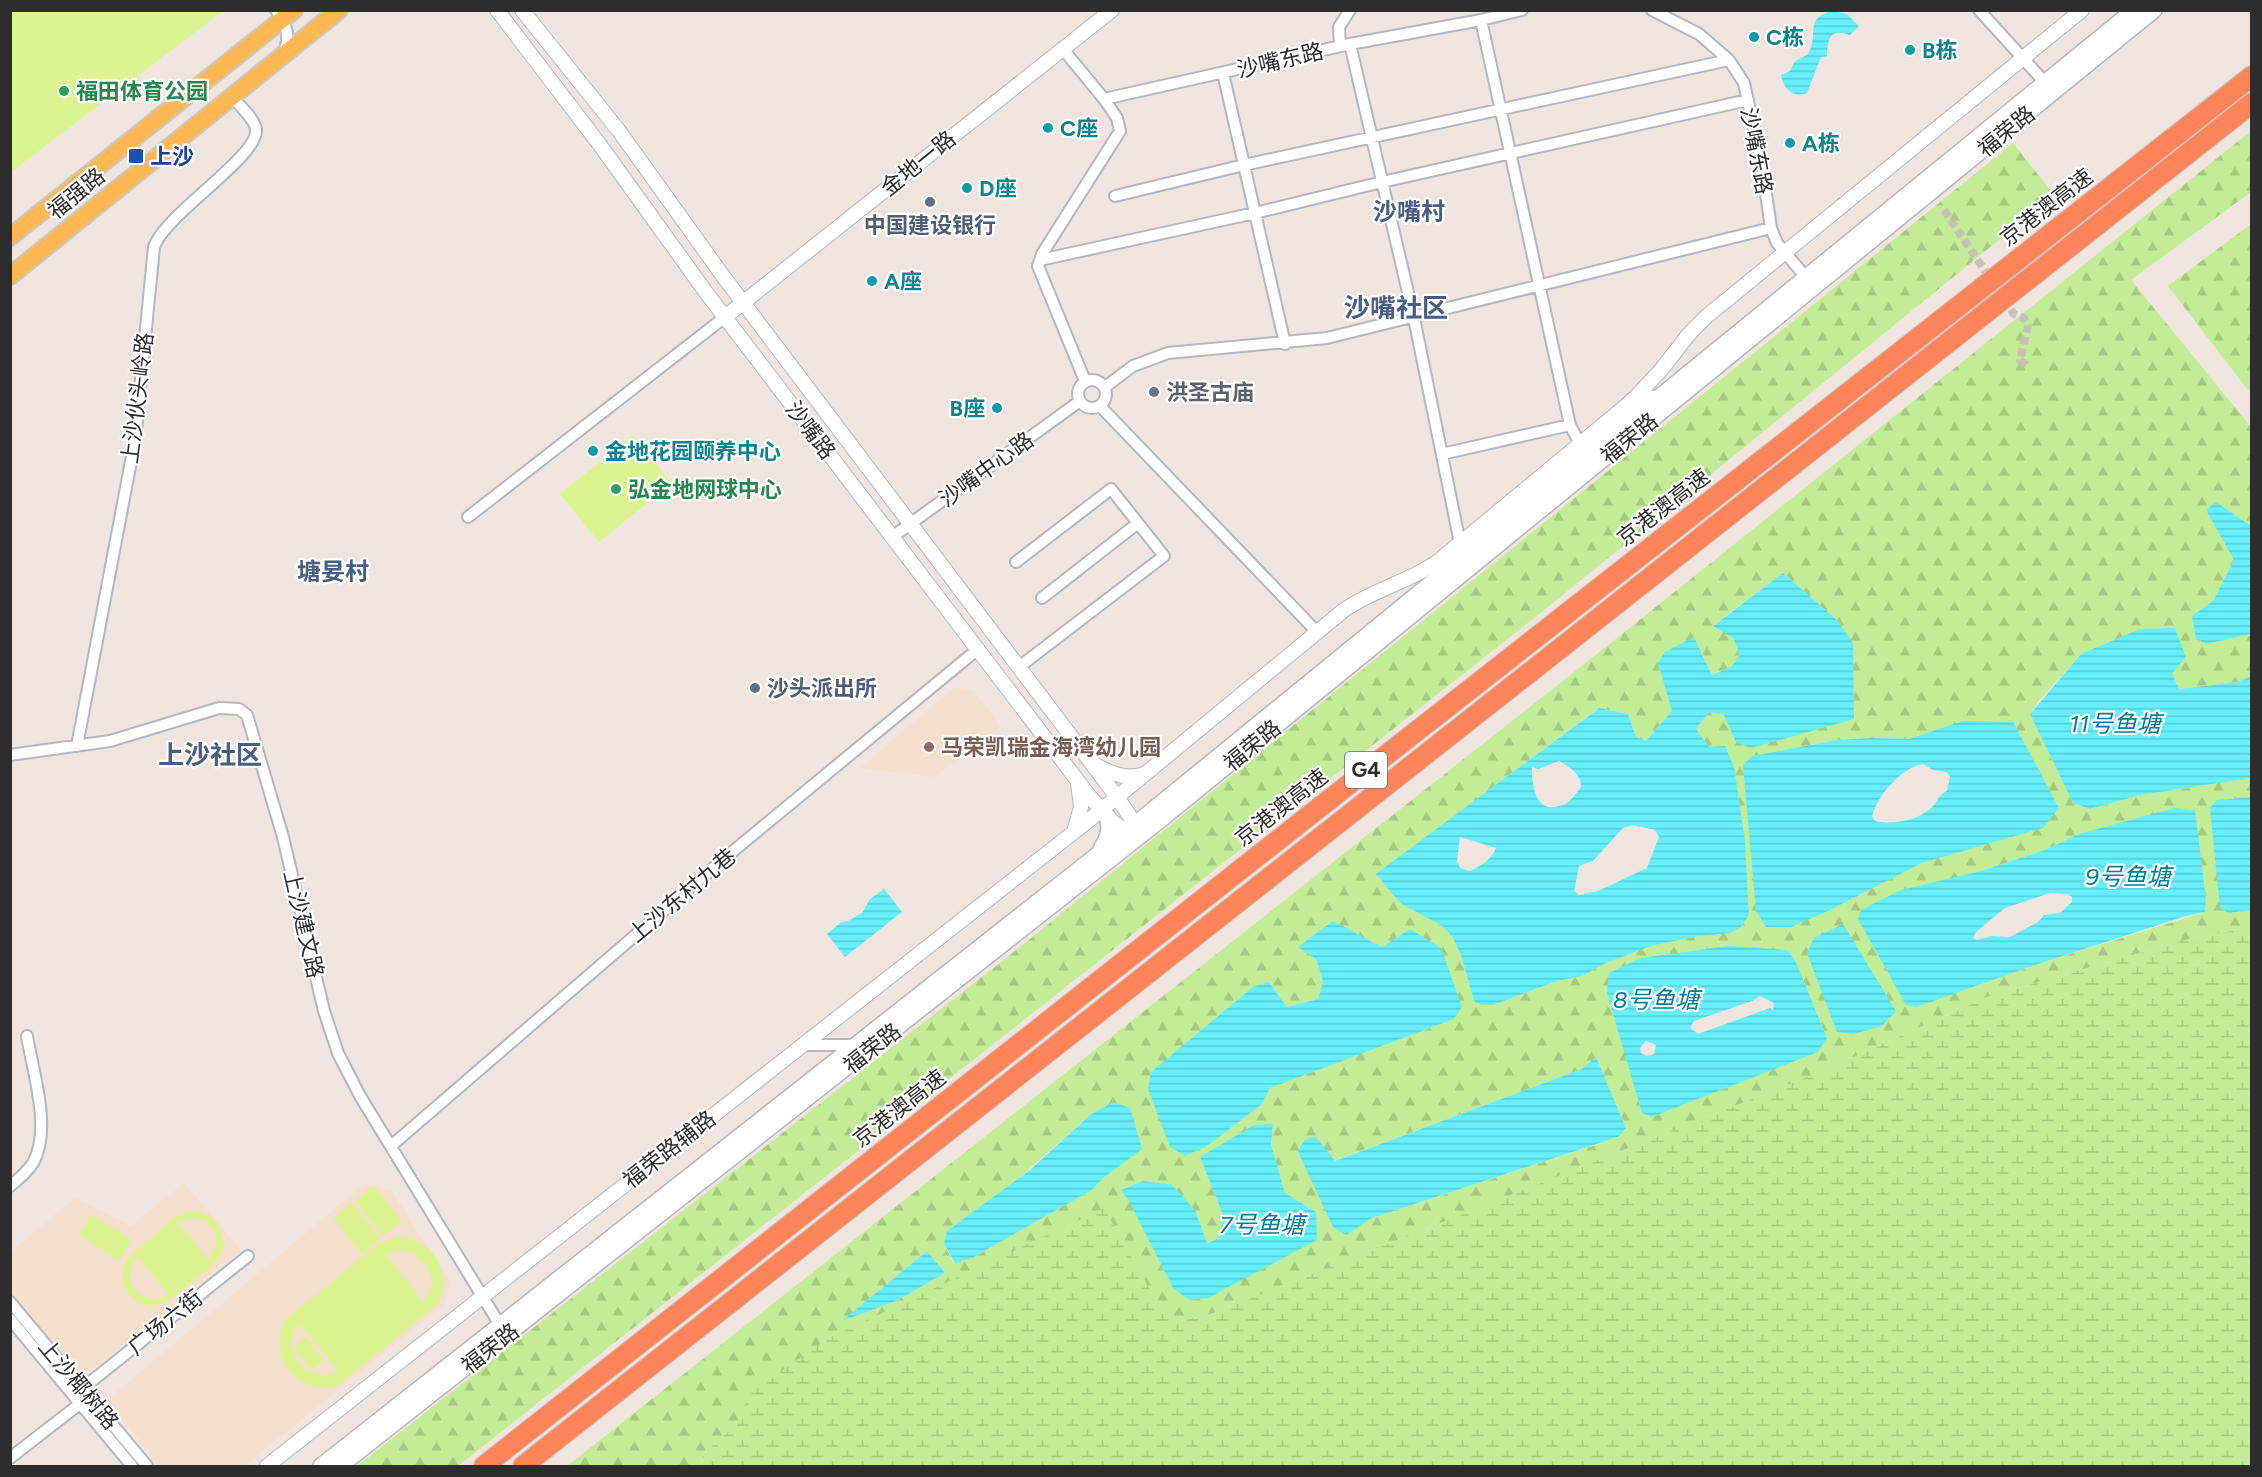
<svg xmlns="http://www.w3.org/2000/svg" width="2262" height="1477" viewBox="0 0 2262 1477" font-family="Figtree,'Noto Sans SC',sans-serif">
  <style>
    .education { fill: #f3dfcc }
    .forest { fill: url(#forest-firs); fill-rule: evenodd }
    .wetland { fill: url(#wetland-marsh) }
    .pitch { fill: #dbf490; fill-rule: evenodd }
    .water { fill: url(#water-rules); fill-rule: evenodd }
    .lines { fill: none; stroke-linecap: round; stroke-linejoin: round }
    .pedestrian-tunnel { stroke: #c9c0bb; stroke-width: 8; stroke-dasharray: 8 4; stroke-linecap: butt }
    .minor-casing { stroke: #b2b7c2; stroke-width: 14 }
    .tertiary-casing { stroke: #b2b7c2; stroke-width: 16 }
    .secondary-casing { stroke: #b2b7c2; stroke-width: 18 }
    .primary-casing { stroke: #c8c8c8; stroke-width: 20 }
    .motorway-casing { stroke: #c8c8c8; stroke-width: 22 }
    .minor { stroke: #fff; stroke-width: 10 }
    .tertiary { stroke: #fff; stroke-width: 14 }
    .secondary { stroke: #fff; stroke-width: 15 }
    .primary { stroke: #ffb853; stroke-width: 16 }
    .motorway { stroke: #ff8459; stroke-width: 20 }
    .culture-dot { fill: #0f9aa8; stroke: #fff; stroke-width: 2 }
    .leisure-dot { fill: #2e9e5b; stroke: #fff; stroke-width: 2 }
    .transit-dot { fill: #1a4fb4; stroke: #fff; stroke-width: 2 }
    .service-dot { fill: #5c6f8a; stroke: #fff; stroke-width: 2 }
    .worship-dot { fill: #6b7280; stroke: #fff; stroke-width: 2 }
    .education-dot { fill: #8d6e63; stroke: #fff; stroke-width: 2 }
    .labels { text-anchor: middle; stroke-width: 4.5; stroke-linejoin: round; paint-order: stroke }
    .shield { fill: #fff; stroke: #6c6c6c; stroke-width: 1.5 }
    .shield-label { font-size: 21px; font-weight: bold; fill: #2d2d2d }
    .culture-label { font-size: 22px; font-weight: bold; fill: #0d838f; stroke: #fff; text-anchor: start }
    .street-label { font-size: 22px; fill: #2d2d2d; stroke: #fff }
    .leisure-label { font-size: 22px; font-weight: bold; fill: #27864d; stroke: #fff; text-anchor: start }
    .transit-label { font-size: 22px; font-weight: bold; fill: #164399; stroke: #fff; text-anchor: start }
    .service-label { font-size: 22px; font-weight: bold; fill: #4e5e75; stroke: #fff }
    .worship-label { font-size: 22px; font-weight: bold; fill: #5b616d; stroke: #fff; text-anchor: start }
    .education-label { font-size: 22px; font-weight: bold; fill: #785e54; stroke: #fff; text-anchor: start }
    .neighbourhood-label { font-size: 24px; font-weight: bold; fill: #475d83; stroke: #fff }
    .water-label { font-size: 24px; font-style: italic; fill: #037e96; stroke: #fff }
    .quarter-label { font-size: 26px; font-weight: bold; fill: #475d83; stroke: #fff }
  </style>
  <defs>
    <pattern id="forest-firs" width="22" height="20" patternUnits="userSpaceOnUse" patternTransform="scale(1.5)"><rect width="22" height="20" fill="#c2ec95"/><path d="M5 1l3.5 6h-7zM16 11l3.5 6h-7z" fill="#a7cb81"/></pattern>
    <pattern id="wetland-marsh" width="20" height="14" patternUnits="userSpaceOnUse" patternTransform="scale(1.5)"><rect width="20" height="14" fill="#c2ec95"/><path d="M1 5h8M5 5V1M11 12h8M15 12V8" fill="none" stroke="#a7cb81"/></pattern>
    <pattern id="water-rules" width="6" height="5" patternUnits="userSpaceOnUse" patternTransform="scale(1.5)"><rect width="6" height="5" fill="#66effc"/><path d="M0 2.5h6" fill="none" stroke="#59cdd8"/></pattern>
  </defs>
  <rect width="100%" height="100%" fill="#f0e5de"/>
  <path class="education" d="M955,687L974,691L1001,726L935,777L860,768Z
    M184,1183L241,1250L81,1378L11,1297L10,1253L74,1198L131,1226Z
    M364,1184L391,1190L451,1283L444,1305L244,1466H160L107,1400Z"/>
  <path class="forest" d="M2251,131V192L2131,280L2251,427V526L2216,503L2234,560L2213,601L2206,644L2251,634V676L2238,682L2179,689L2172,673L2081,654L2038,702L2030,714L2073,803L2090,809L2140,795L2251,778V797L2217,800L2229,913L2251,910V927L2181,941L1987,997L1825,1070L1214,1313L1180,1321L1159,1306L1104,1209L745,1417L704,1453L700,1466H567L1597,654ZM1783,573L1837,620L1724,715L1709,712L1696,729L1709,747L1745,841L1749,915L1741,927L1730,933L1693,937L1651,946L1606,963L1582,976L1557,981L1493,1005L1474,1001L1461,955L1453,938L1442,926L1400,903L1377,874L1598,708L1628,714L1636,737L1646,741L1672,711L1658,663L1702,653L1712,675L1731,667L1740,655L1733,638L1713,625ZM1871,738L1909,739L2043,828L1922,863L1828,911L1752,756L1837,740ZM2194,810L2206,900L2205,912L2035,965L1917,1007L1981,871L2045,850L2079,834ZM1382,948L1454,1019L1269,1088L1261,1105L1207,1146L1269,982L1287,1007L1318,999L1323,981L1316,959ZM1787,950L1795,960L1827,1038L1818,1052L1652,1117L1642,1113L1609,973ZM1596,1058L1626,1127L1617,1138L1372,1218L1346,1235L1316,1138L1334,1161L1582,1069ZM1090,1115L1141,1149L1103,1178L1092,1190L972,1258L954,1263L944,1244ZM1273,1125L1271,1144L1285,1193L1316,1212L1173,1288L1129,1200L1121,1190L1195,1210L1207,1243L1221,1238L1223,1215L1200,1157ZM927,1251L945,1273L896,1301L844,1320Z
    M2013,143L2054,195L1543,611L458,1466H357L1010,955Z
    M2251,224V394L2168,286Z"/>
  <path class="wetland" d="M2251,927V1466H700L704,1453L745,1417L748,1395L827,1339L1104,1208L1159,1306L1180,1321L1214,1313L1825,1070L1987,997L2181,941Z"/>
  <path class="pitch" d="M11,10H223V11L11,172Z
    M633,435L672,483L599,542L560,494Z
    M374,1186L402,1221L383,1236L355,1201Z
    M352,1203L380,1239L362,1254L333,1218Z
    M188,1211C211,1210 230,1230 221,1253C216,1264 204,1272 195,1280C176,1295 150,1322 128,1293C120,1282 122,1269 128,1258L174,1218ZM189,1218C213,1217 225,1241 208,1259L178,1223ZM137,1257L168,1293V1294C143,1310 117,1280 137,1257Z
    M92,1215L132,1240L119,1261L79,1235Z
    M395,1237C431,1236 456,1272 437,1305L337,1386C298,1397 265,1356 285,1320L378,1244ZM397,1250C423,1250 443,1281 423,1302L386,1255ZM300,1324L337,1370V1371C309,1388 276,1347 300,1324Z
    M306,1337L324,1360L312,1370L294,1347Z"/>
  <path class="water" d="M1833,11L1847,14L1859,26L1850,35C1829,28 1828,39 1827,56L1821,57L1807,93C1793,98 1783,89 1781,75L1790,71C1792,68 1792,65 1794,63C1798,58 1805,58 1809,52C1819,34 1803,18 1833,11Z
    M2216,502L2251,526V634L2207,644L2196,639L2192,616L2213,601L2234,560L2206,510Z
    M1783,573L1837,620L1853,643L1854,719L1751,748L1736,742L1724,715L1709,712L1696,729L1709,747L1725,746L1734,767L1745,841L1749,915L1741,927L1730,933L1693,937L1651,946L1606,963L1582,976L1557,981L1493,1005H1481L1474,1001L1461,955L1453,938L1442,926L1400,903L1376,874L1599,708L1628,714L1636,737L1646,741L1672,711L1658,663L1665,652L1694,637L1712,675L1731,667L1740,655L1733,638L1713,626ZM1559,761C1570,768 1581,773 1581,787C1577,792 1573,798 1568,802C1564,805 1560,806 1555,807C1534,810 1532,783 1532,767L1538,769ZM1632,825L1655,830L1659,837L1647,868L1598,891L1579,895L1574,891L1579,866L1593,861L1623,828ZM1460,837L1496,848C1492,859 1481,866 1470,871L1460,868L1457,861Z
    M2175,628L2186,657L2172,673L2179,689L2238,682L2251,676V778L2140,795L2090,809L2073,803L2030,714L2081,654L2140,629Z
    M1963,721L2013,722L2059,808L2043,828L1922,863L1828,911L1791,927H1766L1756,911L1743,765L1752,756L1837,740L1871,738L1909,739ZM1923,764L1933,770L1946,772L1950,776L1947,791C1939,794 1937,803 1931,808C1916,821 1893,825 1875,821L1872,817C1876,797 1902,767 1923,764Z
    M2251,797V910L2229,913L2220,908L2210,808L2217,800Z
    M2174,808L2195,810L2206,900L2205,912L2183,917L2035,965L1917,1007L1906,1005L1858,919L1861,910L1901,890L1981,871L2045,850L2079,834ZM2050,893L2068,894L2072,897V902L2060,913L2044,915L2038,922L2010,937L1991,936L1977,940L1973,938L1976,932L2005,908Z
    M884,889L902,912L845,957L827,934L840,923L848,921L862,913L870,899Z
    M1333,921L1382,947L1410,929L1441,948L1462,1007L1454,1019L1270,1088L1261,1105L1207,1146L1185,1156L1170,1147L1148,1089L1151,1072L1253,987L1269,982L1287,1007L1318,999L1323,981L1316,959L1298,947Z
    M1843,924L1896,1011L1882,1026L1853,1034L1837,1032L1807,953L1814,938Z
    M1728,946L1787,950L1795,960L1827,1038L1818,1052L1652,1117L1642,1113L1607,993L1609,973L1641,958ZM1760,996L1774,1003L1773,1010L1770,1008L1698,1034L1690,1028L1694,1021L1752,1001ZM1646,1041L1656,1045L1654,1054L1647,1056L1641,1053L1640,1048Z
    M1596,1057L1626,1128L1618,1137L1372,1218L1346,1235L1333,1227L1298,1152L1305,1139L1316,1137L1335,1161L1582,1069Z
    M1113,1102L1130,1108L1142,1149L1103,1178L1092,1190L972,1258L955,1263L944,1244L947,1231L1030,1170L1090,1115Z
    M1273,1124L1271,1144L1285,1193L1316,1212L1317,1240L1208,1298L1189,1300L1173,1288L1129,1201L1121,1190L1143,1181L1171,1184L1195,1210L1207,1243L1220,1238L1223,1215L1200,1157L1254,1125Z
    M927,1251L945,1273L896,1301L842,1321Z"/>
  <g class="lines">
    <path class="pedestrian-tunnel" d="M1944,210L2014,314L2024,318L2028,326L2020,360L2026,365"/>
    <defs>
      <path id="minor" d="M276,10C287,25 291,37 283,54
        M1652,10L1699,34L1729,60L1744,83L1762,166L1771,228L1777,243L1809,281
        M1979,10L2049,87
        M1481,20L1570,425L1580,444
        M1350,44L1414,318L1461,548
        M1340,46L1339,27L1350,10
        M1062,48L1104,99L1350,44L1481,20L1522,10
        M1223,73L1285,344
        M1115,196L1244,165L1729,60
        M1040,260L1255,213L1382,182L1748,100
        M1078 394a14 14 0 1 1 28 0a14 14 0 1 1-28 0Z
        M1085,381L1038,266L1042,254L1120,131L1117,118L1104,99
        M1105,387L1133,366L1168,353L1327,338L1771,228
        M1100,406L1317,632
        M1442,454L1570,425
        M468,517L725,317
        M892,537L1080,401
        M1016,562L1111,489L1164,556L1019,667
        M1042,598L1138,523
        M77,746L135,440L154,247C165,214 260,156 256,129C254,118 239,105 231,96
        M10,755L110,741L219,708L239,709L247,715L283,837L324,1011L338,1053L360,1096L503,1330
        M802,1045H855
        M391,1146L726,857L978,649
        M10,1186C19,1179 27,1172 33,1163C52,1129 33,1073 27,1036
        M10,1302L147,1466
        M10,1319L132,1466
        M83,1388L248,1256
        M10,1458L81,1403"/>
      <path id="tertiary" d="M497,10L600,145L705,291L1090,797L1113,822L1134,837
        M522,10L619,131L723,276L1117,797L1131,818L1138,835
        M725,317L1112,10
        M1094,764C1109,773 1127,781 1144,774
        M1074,832L1081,807L1078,783
        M267,1466L1088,821L1344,610C1374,589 1412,581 1441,559L1632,401L1661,370L1689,334L1707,316L2082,10"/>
      <path id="secondary" d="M1620,427L1632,401L1657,398
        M1101,849C1108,837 1111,830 1107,816
        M321,1466L1106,848L2134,10
        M340,1466L1159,821L2154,10"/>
      <path id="primary" d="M10,237L294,10
        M10,276L339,10"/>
      <path id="motorway" d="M484,1466L1320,807L2252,76
        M523,1466L2252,103"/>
    </defs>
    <use href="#minor" class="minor-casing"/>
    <use href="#tertiary" class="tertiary-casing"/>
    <use href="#secondary" class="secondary-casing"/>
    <use href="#primary" class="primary-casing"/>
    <use href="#motorway" class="motorway-casing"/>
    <use href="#minor" class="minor"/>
    <use href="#tertiary" class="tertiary"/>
    <use href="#secondary" class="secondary"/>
    <use href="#primary" class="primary"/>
    <use href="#motorway" class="motorway"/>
  </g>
  <g class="culture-dot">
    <circle cx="1754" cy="37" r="6"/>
    <circle cx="1910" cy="50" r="6"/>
    <circle cx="1048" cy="128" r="6"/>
    <circle cx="1790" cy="143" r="6"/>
    <circle cx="967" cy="188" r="6"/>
    <circle cx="872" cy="281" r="6"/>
    <circle cx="997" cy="408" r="6"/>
    <circle cx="593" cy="451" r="6"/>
  </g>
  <g class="leisure-dot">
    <circle cx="64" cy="91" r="6"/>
    <circle cx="616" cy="489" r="6"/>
  </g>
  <rect class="transit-dot" x="128" y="148" width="16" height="16" rx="3"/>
  <g class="service-dot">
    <circle cx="930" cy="202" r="6"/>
    <circle cx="755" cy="688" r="6"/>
  </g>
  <circle class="worship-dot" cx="1154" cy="392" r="6"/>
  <circle class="education-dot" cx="929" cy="747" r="6"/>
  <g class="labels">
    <rect class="shield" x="1345" y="752" width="42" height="36" rx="4.5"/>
    <g class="shield-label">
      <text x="1366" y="777">G4</text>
    </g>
    <g class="culture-label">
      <text x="1766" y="45">C栋</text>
      <text x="1922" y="58">B栋</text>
      <text x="1060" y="136">C座</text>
      <text x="1802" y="151">A栋</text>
      <text x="979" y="196">D座</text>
      <text x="884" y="289">A座</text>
      <text x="985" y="416" text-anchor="end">B座</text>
      <text x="605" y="459">金地花园颐养中心</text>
    </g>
    <g class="street-label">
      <text transform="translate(1280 60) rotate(-13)" y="8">沙嘴东路</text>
      <text transform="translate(2006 131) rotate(-39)" y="8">福荣路</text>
      <text transform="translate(1757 151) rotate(79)" y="8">沙嘴东路</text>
      <text transform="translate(918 163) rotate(-39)" y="8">金地一路</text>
      <text transform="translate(76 193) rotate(-39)" y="8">福强路</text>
      <text transform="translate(2046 207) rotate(-38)" y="8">京港澳高速</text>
      <text transform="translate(137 398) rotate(-83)" y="8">上沙伙头岭路</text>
      <text transform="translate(811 430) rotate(53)" y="8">沙嘴路</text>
      <text transform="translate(1629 438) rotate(-39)" y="8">福荣路</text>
      <text transform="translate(986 469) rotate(-36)" y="8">沙嘴中心路</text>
      <text transform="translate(1663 507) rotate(-38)" y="8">京港澳高速</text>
      <text transform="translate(1252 745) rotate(-39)" y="8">福荣路</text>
      <text transform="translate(1281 807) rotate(-38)" y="8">京港澳高速</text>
      <text transform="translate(682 895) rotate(-40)" y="8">上沙东村九巷</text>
      <text transform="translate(304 924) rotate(77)" y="8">上沙建文路</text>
      <text transform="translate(872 1048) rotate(-38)" y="8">福荣路</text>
      <text transform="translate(899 1108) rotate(-38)" y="8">京港澳高速</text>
      <text transform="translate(669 1149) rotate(-38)" y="8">福荣路辅路</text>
      <text transform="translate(165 1322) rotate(-39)" y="8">广场六街</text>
      <text transform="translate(490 1348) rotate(-38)" y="8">福荣路</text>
      <text transform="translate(79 1384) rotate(50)" y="8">上沙椰树路</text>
    </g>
    <g class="leisure-label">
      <text x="76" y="99">福田体育公园</text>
      <text x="628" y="497">弘金地网球中心</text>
    </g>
    <g class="transit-label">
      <text x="150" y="164">上沙</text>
    </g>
    <g class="service-label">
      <text x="930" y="233">中国建设银行</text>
      <text x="767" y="696" text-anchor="start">沙头派出所</text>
    </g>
    <g class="worship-label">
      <text x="1166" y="400">洪圣古庙</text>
    </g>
    <g class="education-label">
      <text x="941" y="755">马荣凯瑞金海湾幼儿园</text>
    </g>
    <g class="neighbourhood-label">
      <text x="1409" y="220">沙嘴村</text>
      <text x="333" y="580">塘妟村</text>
    </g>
    <g class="water-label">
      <text x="2115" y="732">11号鱼塘</text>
      <text x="2128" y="885">9号鱼塘</text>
      <text x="1656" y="1008">8号鱼塘</text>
      <text x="1262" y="1233">7号鱼塘</text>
    </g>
    <g class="quarter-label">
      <text x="1396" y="317">沙嘴社区</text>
      <text x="210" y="764">上沙社区</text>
    </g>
  </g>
  <rect width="2262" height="1477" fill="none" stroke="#2d2d2d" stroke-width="24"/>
</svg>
